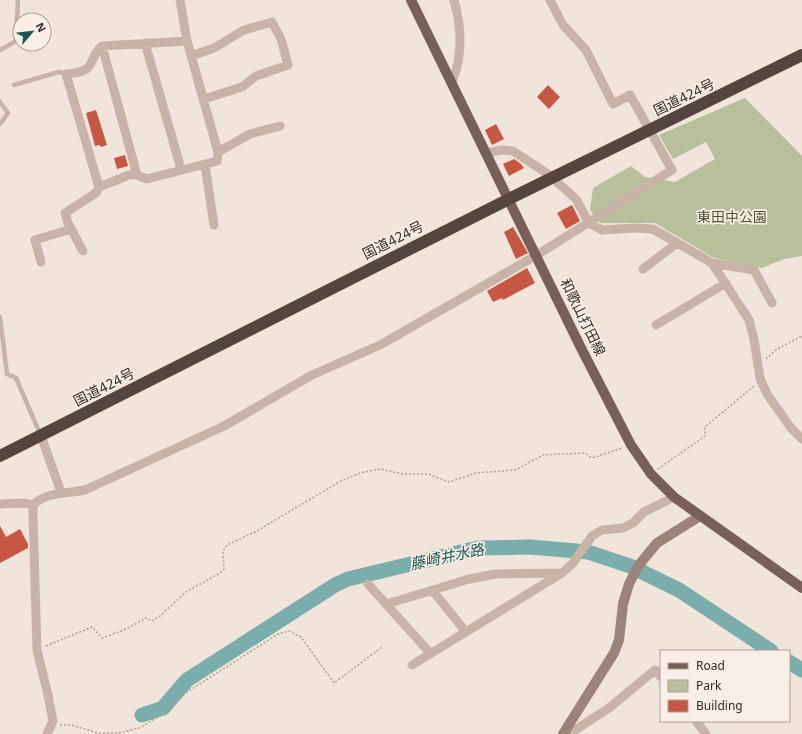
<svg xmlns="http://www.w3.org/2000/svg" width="802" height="734" viewBox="0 0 802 734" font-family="'Noto Sans','Noto Sans JP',sans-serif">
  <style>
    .green { fill: #b7c09a }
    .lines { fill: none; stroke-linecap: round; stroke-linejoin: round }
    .river { stroke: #79aeac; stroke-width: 15 }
    .building { fill: #c65843 }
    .path { stroke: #b59d90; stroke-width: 1.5; stroke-dasharray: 2 2; stroke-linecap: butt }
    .lane { stroke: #c9b3a6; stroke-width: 4.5 }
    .street { stroke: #c9b3a6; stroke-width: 9 }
    .secondary { stroke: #9d8277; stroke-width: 10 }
    .primary { stroke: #786058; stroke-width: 10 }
    .highway { stroke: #56443e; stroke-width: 12 }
    .labels { text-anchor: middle; stroke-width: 3.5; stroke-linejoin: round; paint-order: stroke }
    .street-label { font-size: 14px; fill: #352a27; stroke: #f9efe6 }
    .park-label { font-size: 14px; fill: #48542b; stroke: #f9efe6 }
    .water-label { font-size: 15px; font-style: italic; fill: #1d5756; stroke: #f9efe6 }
  </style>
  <rect width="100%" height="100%" fill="#f1e4da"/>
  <path class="green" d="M745,98L802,156V256L784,259L762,268L714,258L655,223H600L590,210L593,188L631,166L645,177L675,182L715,159L706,142L673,159L659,135Z"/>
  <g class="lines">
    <path class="river" d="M789,662L802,670
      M142,715L163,708L187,680L335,585L348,579L478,548L530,547L588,552L630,566L679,590L771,651"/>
  </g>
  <path class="building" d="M548,85L560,97L549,109L537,97Z
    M96,110L107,145L101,147L100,145L95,146L86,113Z
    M496,124L504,139L492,145L485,130Z
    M125,155L128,166L117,169L114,158Z
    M514,159L521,164L524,168L509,176L503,164Z
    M572,205L580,221L566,229L557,213Z
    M513,227L528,253L516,259L504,232Z
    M527,268L535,283L503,300L502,298L493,302L487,291Z
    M0,526L6,537L20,529L28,544V548L0,563Z"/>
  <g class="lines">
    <path class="path" d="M766,359L777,349L802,336
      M658,469L705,436V427L754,386
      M46,646L92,627L102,638L126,629L146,618L152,621L160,616L186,592L220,573L224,569L223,551L227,545L255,532L341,481L360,473L380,469L403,474H428L449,482L476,473L515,470L543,455L585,453L592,458L622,448
      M60,725H71L99,733H118L139,728L162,715L184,694L278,634L289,631L301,637L334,683L382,647"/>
    <path class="lane" d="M0,50L16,41L18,0
      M14,85L59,72L66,74
      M0,102L8,113L0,124
      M0,317L7,374L16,378L41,436"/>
    <path class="street" d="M180,0L187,41
      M187,41L218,152L217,161L147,179L137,175L102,46Z
      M145,43L181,169
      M191,56L214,48L244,30L272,22L281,39L288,65L256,76L242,87L204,99
      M452,82C463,55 462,28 454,0
      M218,152L250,134L280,126
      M486,153L502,150L513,151L548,174L576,199L589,223L602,230L635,228L653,229L712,263L749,320L754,339L760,378L767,394L791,428L802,439
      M205,165L214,225
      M99,187L129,175H137
      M83,251L68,223L65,213L96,193L99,187L66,74C99,72 86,60 102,46
      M41,262L35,240L71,229
      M712,263L754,270L772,303
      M643,269L677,243
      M656,325L726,283
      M41,436L61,492
      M0,504L25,503L33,505
      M368,584L431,654
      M432,590L466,632
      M387,604L469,579L496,574L561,573
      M412,665L562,573L573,563L592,536L602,530L623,528L633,523L644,512L674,497
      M696,721L706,734
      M47,734L53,721L48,695L37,650L33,515V505C47,491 68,494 85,490L224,426L312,375L380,345L537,255L672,170L630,95L613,104L586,50L563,25L550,0
      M569,734L609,708L655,670L661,677"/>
    <path class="secondary" d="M563,734L614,653L619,640L623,604L629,584L638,566L657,543L700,516"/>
    <path class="primary" d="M411,0L581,348L631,445L651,474L674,497L802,588"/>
    <path class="highway" d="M0,456L509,199L802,55"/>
  </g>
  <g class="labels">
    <g class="street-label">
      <text transform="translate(684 97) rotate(-26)" y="5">国道424号</text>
      <text transform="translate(393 240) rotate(-27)" y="5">国道424号</text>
      <text transform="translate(583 317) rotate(64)" y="5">和歌山打田線</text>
      <text transform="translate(104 387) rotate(-27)" y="5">国道424号</text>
    </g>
    <g class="park-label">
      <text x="732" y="222">東田中公園</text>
    </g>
    <g class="water-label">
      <text transform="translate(447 557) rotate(-12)" y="5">藤崎井水路</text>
    </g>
  </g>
  <rect x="660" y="650" width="130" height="72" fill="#f9efe6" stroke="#aba09a"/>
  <rect x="668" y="663" width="20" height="6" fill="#786058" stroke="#aba09a"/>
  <text x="696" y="670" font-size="12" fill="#352a27">Road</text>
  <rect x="668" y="680" width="20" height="12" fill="#b7c09a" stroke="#aba09a"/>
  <text x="696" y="690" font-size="12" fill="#352a27">Park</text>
  <rect x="668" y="700" width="20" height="12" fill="#c65843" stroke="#aba09a"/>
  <text x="696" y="710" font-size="12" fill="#352a27">Building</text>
  <g transform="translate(32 32) rotate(62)"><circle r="19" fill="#f9efe6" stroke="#aba09a"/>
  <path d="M0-3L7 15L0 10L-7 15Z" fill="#1d5756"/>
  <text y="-6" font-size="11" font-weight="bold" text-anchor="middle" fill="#352a27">N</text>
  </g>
</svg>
